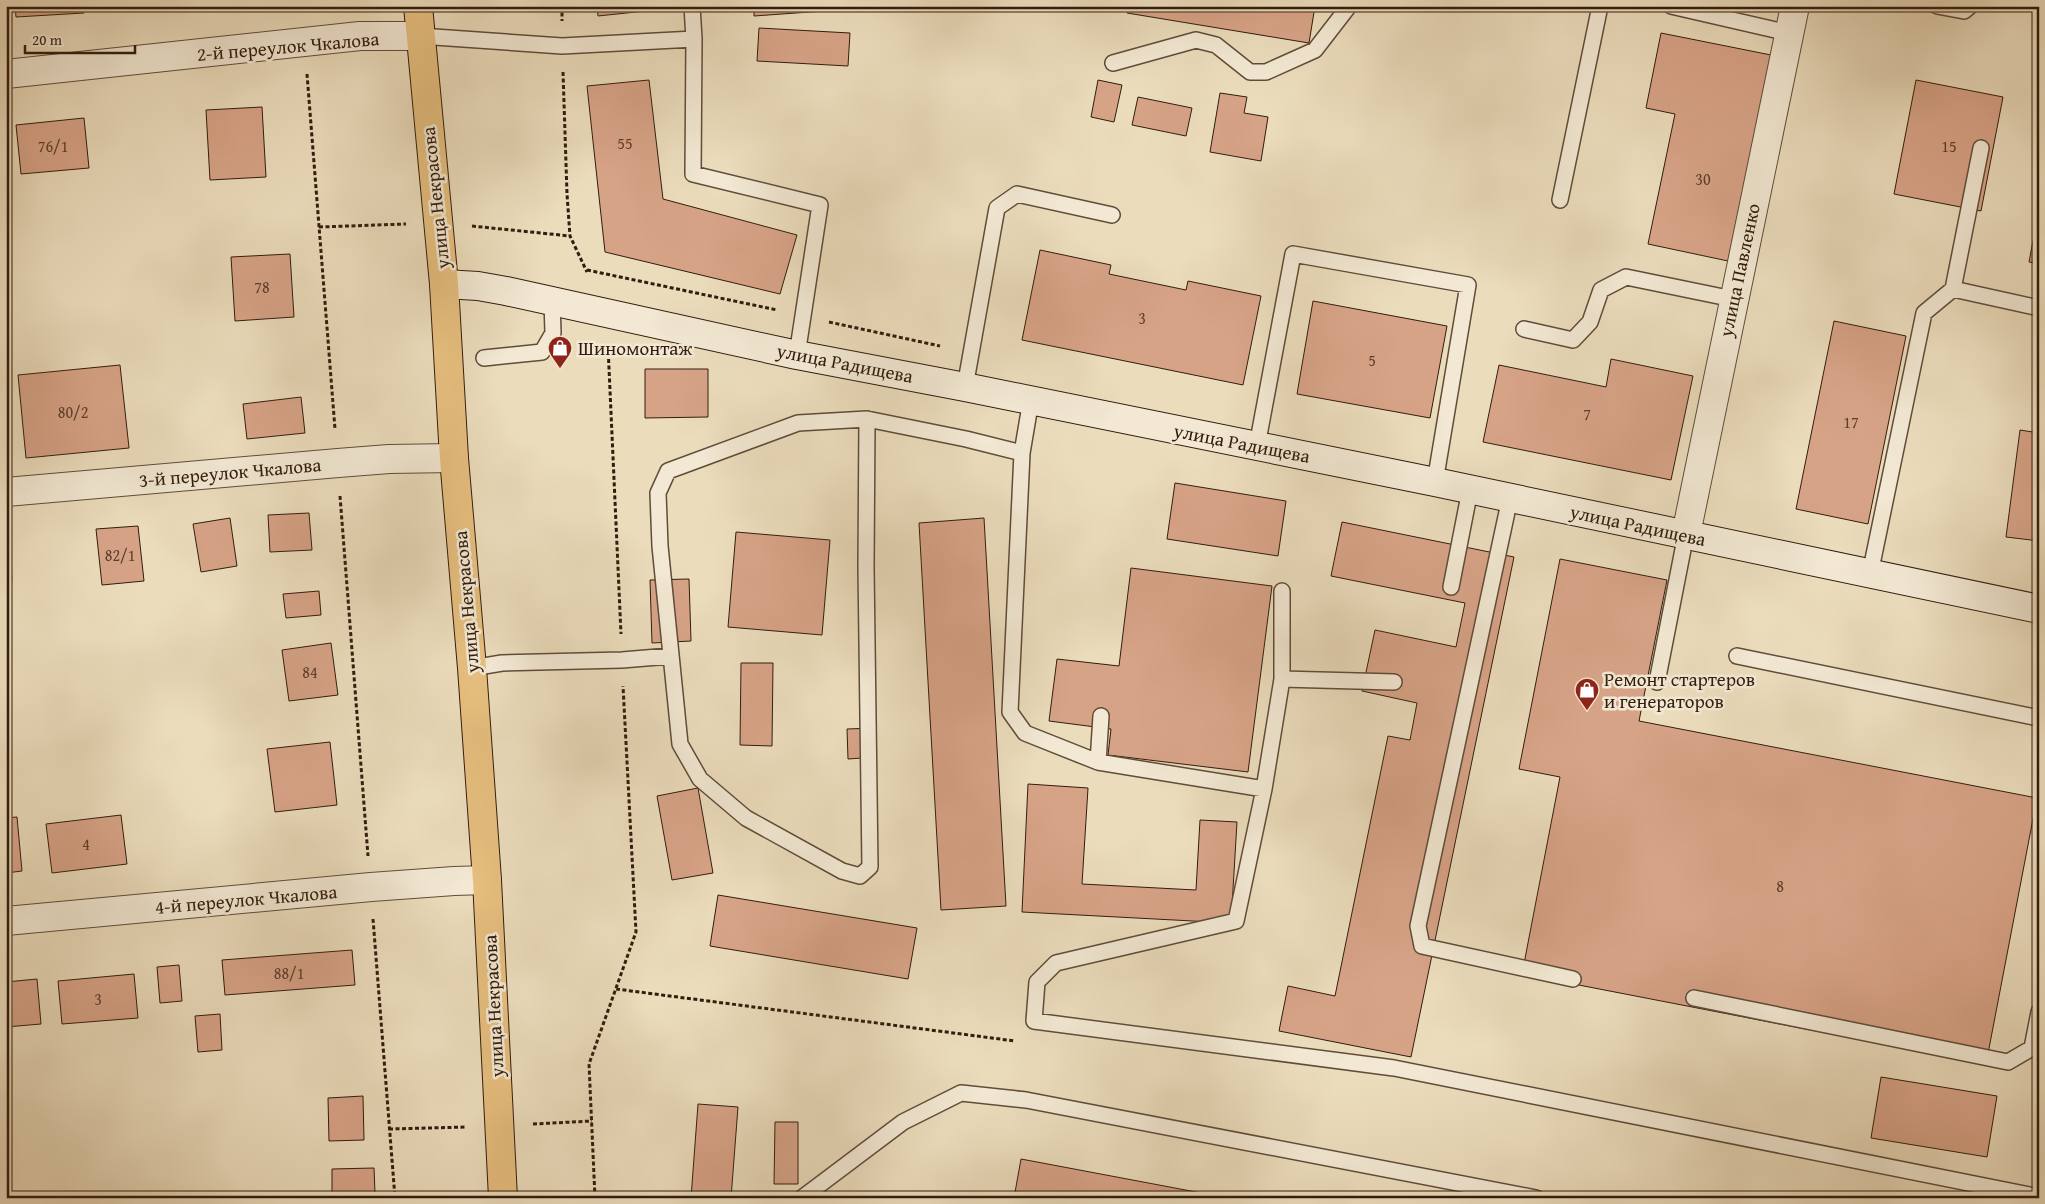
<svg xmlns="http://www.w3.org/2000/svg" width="2045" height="1204" viewBox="0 0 2045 1204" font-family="'Gentium Book Plus',serif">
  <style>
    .building { fill: #d7a387; stroke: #321c0d }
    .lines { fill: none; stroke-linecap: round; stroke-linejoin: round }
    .lane-casing { stroke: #604c39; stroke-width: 18 }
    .street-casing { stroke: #604c39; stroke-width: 30 }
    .secondary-casing { stroke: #321c0d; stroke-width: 30 }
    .primary-casing { stroke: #321c0d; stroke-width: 30 }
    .path { stroke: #321c0d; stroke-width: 3; stroke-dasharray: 4 2.5; stroke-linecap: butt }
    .lane { stroke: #f2e8d3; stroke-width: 15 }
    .street { stroke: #f2e8d3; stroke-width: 28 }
    .secondary { stroke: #f2e8d3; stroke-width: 28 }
    .primary { stroke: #e6be7e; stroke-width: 28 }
    .labels { text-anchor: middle; stroke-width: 5; stroke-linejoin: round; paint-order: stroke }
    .number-label { font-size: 16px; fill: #5b3e2c }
    .street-label { font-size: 19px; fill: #321c0d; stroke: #f2e8d3 }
    .poi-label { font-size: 19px; fill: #321c0d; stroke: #f2e8d3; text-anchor: start }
  </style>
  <rect width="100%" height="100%" fill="#ebdcbc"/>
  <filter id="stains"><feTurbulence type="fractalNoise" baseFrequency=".004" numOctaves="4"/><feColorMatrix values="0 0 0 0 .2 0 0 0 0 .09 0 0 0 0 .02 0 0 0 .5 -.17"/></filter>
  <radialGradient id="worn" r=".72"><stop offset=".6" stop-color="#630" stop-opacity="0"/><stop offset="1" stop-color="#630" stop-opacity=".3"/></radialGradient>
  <path class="building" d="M15,6H84V13L16,17Z
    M118,6H190L118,10Z
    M597,6H674V8L598,16Z
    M754,6H838V10L754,16Z
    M1128,6H1315L1309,43L1127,13Z
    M759,28L850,33L848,66L757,61Z
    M1661,33L1771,55L1728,261L1648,244L1675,114L1646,108Z
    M649,80L663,199L797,235L780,294L605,252L587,86Z
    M1098,80L1122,85L1114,122L1091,117Z
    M1916,80L2003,97L1981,211L1894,194Z
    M1220,93L1247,97L1244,113L1268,117L1261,161L1210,152Z
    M1138,97L1192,108L1186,136L1132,125Z
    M262,107L266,177L210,180L206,110Z
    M84,118L89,168L21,174L16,125Z
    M2039,209V264L2029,262Z
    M1040,250L1111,265L1109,274L1186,290L1188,281L1261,296L1243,385L1022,340Z
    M290,254L294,317L235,321L231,257Z
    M1313,301L1447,326L1430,418L1297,394Z
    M1834,321L1906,336L1868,524L1796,509Z
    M1611,359L1693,376L1671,480L1483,442L1499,365L1606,387Z
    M120,365L129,448L26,458L18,375Z
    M645,369H708V417L645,418Z
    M301,397L305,433L247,439L243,404Z
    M2020,430L2039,433V541L2006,537Z
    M1175,483L1286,501L1278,556L1167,539Z
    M309,513L312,550L270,552L268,515Z
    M230,518L237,566L201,572L193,524Z
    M984,518L1006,906L941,910L919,523Z
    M1342,522L1514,557L1411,1057L1279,1031L1288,986L1335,996L1388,736L1410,740L1417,703L1362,691L1375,630L1456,647L1465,603L1331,576Z
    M138,526L144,581L102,585L96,529Z
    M736,532L830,540L822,635L728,627Z
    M6,539H9L12,580L6,581Z
    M1560,559L1667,580L1639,721L2037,798L1986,1064L1522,974L1560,777L1519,769Z
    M1131,568L1272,586L1248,772L1108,755L1111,729L1049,721L1057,659L1119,666Z
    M689,579L691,641L652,643L650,580Z
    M319,591L321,615L286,618L283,594Z
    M331,643L338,695L289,701L282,650Z
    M741,663H773L772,746L740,745Z
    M875,728L876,757L848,759L847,729Z
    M330,742L337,805L275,812L267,749Z
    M1028,784L1088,788L1082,884L1196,890L1200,820L1237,822L1231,923L1022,912Z
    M698,788L713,873L672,880L657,796Z
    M121,815L127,864L52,873L46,824Z
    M17,817L22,871L6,873V818Z
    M718,895L917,928L908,979L710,946Z
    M352,950L355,985L225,995L222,960Z
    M179,965L182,1001L160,1003L157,967Z
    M134,974L138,1018L62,1024L58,981Z
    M37,979L41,1024L6,1027V982Z
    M220,1014L222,1050L198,1052L195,1016Z
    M1881,1077L1997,1096L1987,1157L1871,1138Z
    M363,1096L364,1140L329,1141L328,1098Z
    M698,1104L738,1107L731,1198H691Z
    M775,1122H798V1184H774Z
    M2039,1134V1162H2034Z
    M1021,1159L1228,1198H1014Z
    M374,1168L375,1193L332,1194V1169Z"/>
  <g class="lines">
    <defs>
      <path id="lane" d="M692,6L694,39
        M1671,6L1789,33
        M1937,6L1964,11L1970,6
        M420,36L562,46L694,39L693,174L820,205L797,355
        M1113,63L1196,40L1216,45L1250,72H1266L1315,50L1349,6
        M1560,200L1600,6
        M1953,289L2039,308
        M1524,329L1573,340L1590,322L1601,290L1626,277L1733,299
        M484,358L542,352L553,333L552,301
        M965,387L997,208L1017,194L1112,215
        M867,419L866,567L870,867L860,876L842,871L746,818L700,779L680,744L660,546L658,493L668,471L798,423Z
        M867,419L966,439L1022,453L1010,712L1025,733L1098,762L1264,789L1282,679V591
        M1257,446L1293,254L1468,285L1435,482
        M1022,453L1031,400
        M1510,498L1418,926L1422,946L1573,979
        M1870,574L1924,313L1953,289L1981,148
        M1451,587L1470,490
        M1737,656L2039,718
        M472,668L502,663L622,660L670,656
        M1282,679L1394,682
        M1657,682L1686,534
        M1098,762L1101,716
        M1264,789L1236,921L1056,963L1037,982L1034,1021L1394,1068L2039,1197
        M1694,998L2008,1062L2032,1048L2039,1012
        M802,1198L903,1122L961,1093L1026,1100L1536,1198"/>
      <path id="street" d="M6,74L360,36H420
        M6,492L338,463L389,459L454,458
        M1686,534L1795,6
        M6,921L371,887L454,881L487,880"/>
      <path id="secondary" d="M444,284L478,286L506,291L797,355L965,387L1435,482L2039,609"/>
      <path id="primary" d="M418,6L444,284L454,458L472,668L487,880L503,1198"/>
    </defs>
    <use href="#lane" class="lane-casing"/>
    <use href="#street" class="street-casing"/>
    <use href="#secondary" class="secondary-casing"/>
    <use href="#primary" class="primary-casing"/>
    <path class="path" d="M562,6V21
      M563,72L567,194L570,236L587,272
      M307,74L335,429
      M472,226L570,236
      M319,227L406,224
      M587,270L777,310
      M829,322L940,346
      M608,346L621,634
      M340,496L368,856
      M373,919L395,1198
      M616,989L1015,1041
      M533,1124L592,1121
      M389,1129L466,1127
      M595,1198L589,1064L636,932L623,686"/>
    <use href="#lane" class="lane"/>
    <use href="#street" class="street"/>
    <use href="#secondary" class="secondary"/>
    <use href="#primary" class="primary"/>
  </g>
  <defs>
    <symbol id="shop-pin" viewBox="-11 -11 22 30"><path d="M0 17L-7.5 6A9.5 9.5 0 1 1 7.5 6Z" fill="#8f2418" stroke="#f2e8d3"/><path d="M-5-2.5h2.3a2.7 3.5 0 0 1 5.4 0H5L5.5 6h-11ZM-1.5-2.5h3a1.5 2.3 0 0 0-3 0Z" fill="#fff"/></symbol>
  </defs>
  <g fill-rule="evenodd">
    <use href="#shop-pin" x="546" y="334" width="28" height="38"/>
    <use href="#shop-pin" x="1573" y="676" width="28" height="38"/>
  </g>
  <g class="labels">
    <g class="number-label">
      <text x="625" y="149">55</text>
      <text x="53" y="152">76/1</text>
      <text x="1949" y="152">15</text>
      <text x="1703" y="185">30</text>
      <text x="262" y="293">78</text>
      <text x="1142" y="324">3</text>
      <text x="1372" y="366">5</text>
      <text x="73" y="418">80/2</text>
      <text x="1587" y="420">7</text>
      <text x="1851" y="428">17</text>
      <text x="120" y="561">82/1</text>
      <text x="310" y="678">84</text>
      <text x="86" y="850">4</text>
      <text x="1780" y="892">8</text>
      <text x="289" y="979">88/1</text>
      <text x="98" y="1005">3</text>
    </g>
    <g class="street-label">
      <text transform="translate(288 46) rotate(-5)" y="7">2-й переулок Чкалова</text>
      <text transform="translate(435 198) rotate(-96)" y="7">улица Некрасова</text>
      <text transform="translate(1739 270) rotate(-78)" y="7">улица Павленко</text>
      <text transform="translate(845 363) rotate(11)" y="7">улица Радищева</text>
      <text transform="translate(1242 443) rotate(11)" y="7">улица Радищева</text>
      <text transform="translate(230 472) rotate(-5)" y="7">3-й переулок Чкалова</text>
      <text transform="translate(1638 525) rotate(12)" y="7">улица Радищева</text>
      <text transform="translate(466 602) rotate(-95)" y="7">улица Некрасова</text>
      <text transform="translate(246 899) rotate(-5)" y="7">4-й переулок Чкалова</text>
      <text transform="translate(493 1006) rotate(-93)" y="7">улица Некрасова</text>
    </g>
    <g class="poi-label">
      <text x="578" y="355">Шиномонтаж</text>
      <text x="1604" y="686">Ремонт стартеров<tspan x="1604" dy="22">и генераторов</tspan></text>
    </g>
  </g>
  <rect width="2045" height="1204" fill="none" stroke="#ebdcbc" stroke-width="25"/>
  <rect x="8" y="8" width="2030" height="1189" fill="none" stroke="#321c0d" stroke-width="2.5"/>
  <rect x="12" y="12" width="2020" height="1179" fill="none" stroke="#321c0d"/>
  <path d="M25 45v8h110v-8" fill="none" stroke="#321c0d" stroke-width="2.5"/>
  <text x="32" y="45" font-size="15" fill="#321c0d" stroke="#f2e8d3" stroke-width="4" paint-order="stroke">20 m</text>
  <rect width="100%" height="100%" filter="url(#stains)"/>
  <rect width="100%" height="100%" fill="url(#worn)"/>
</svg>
